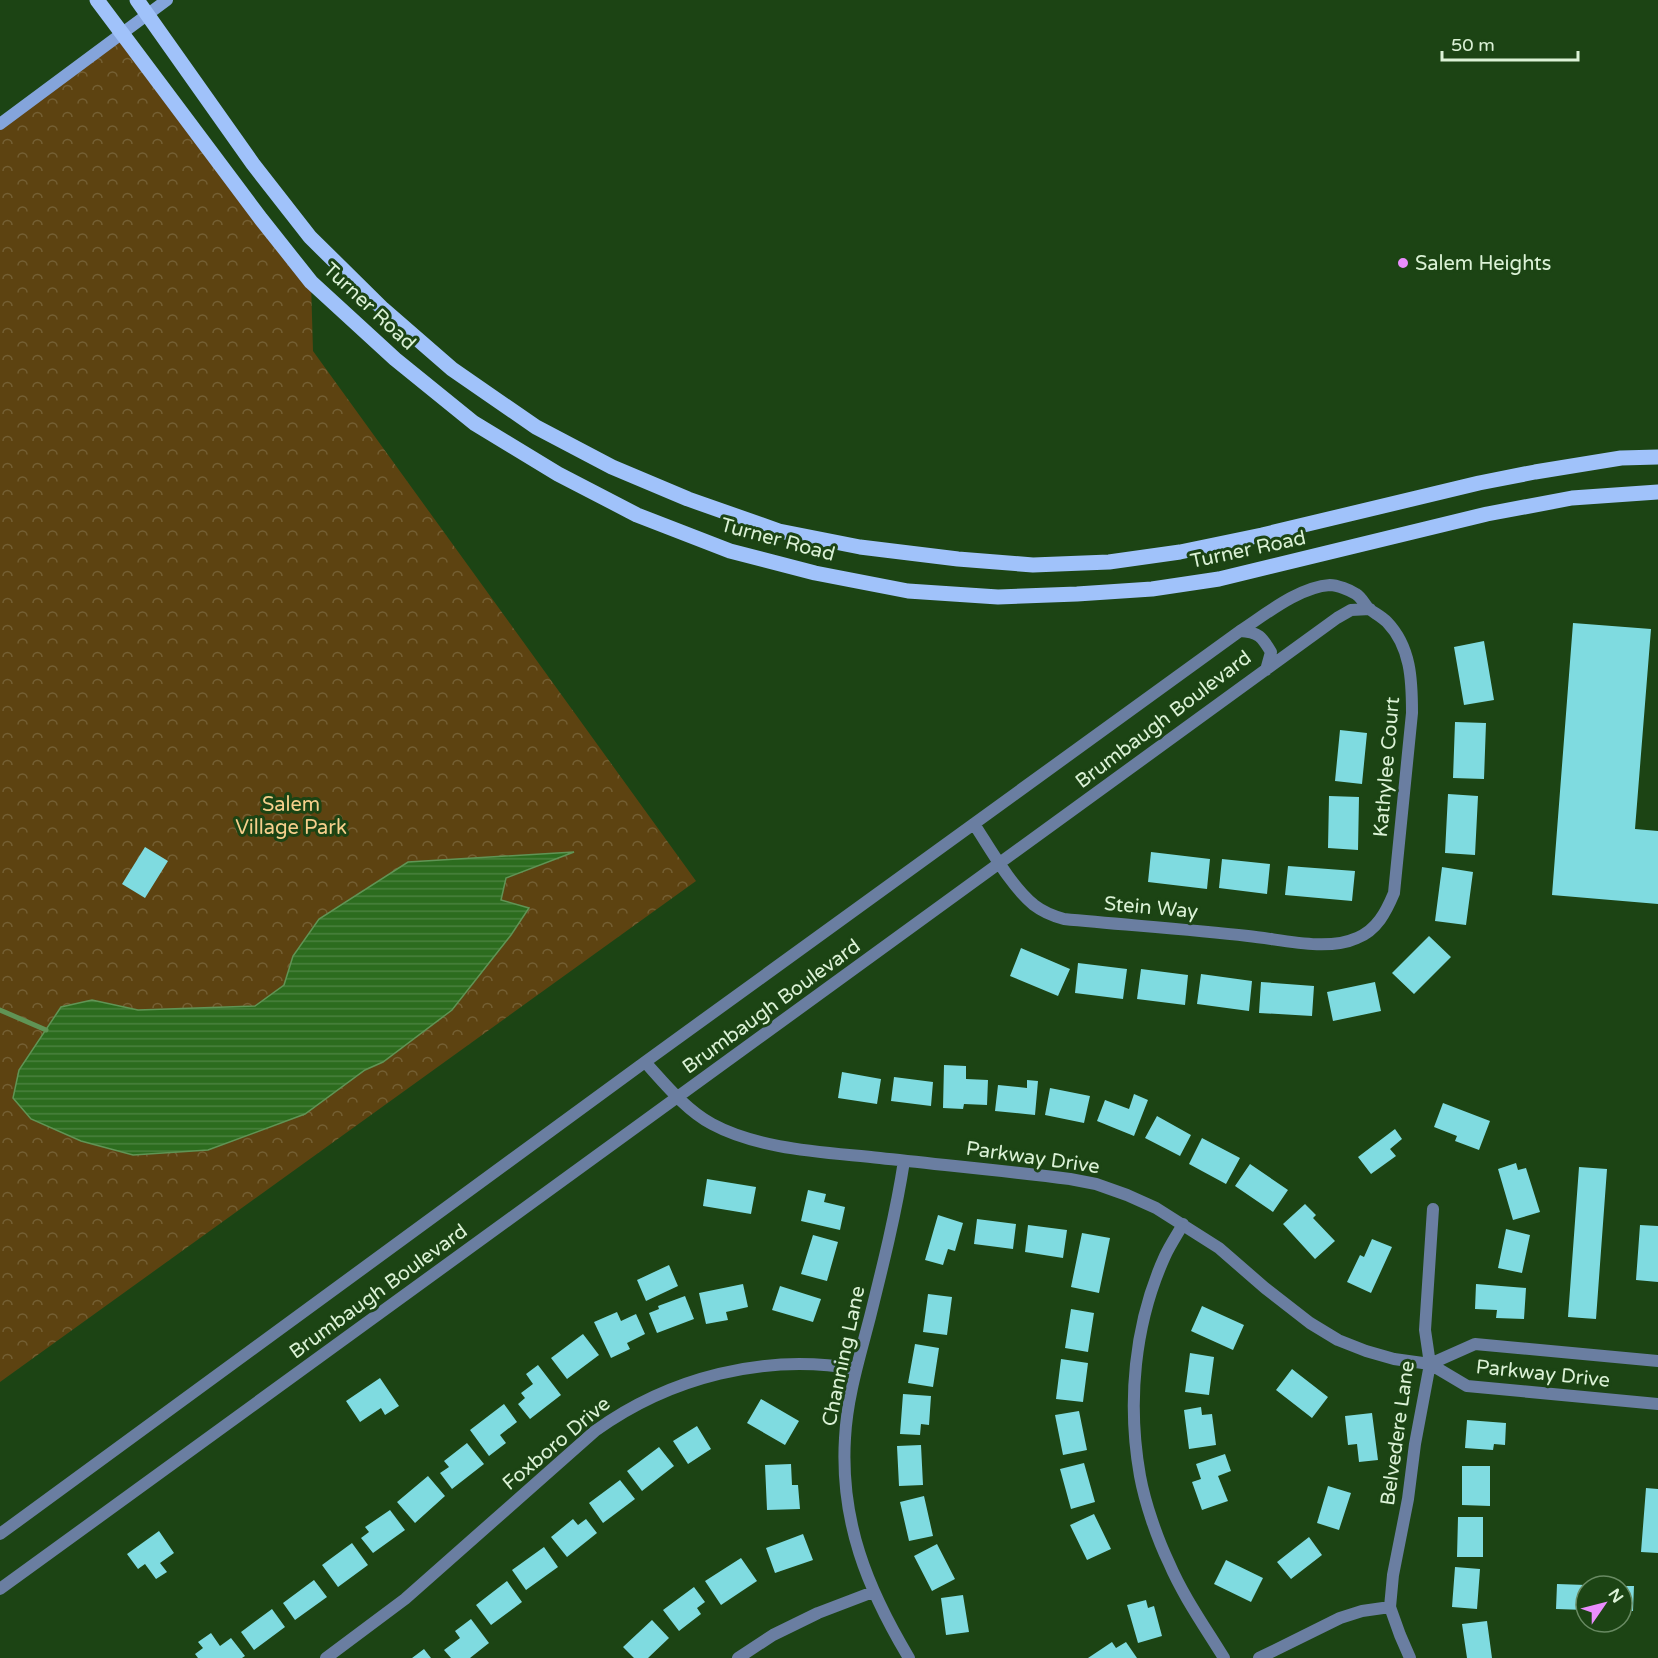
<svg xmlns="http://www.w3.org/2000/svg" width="1658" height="1658" viewBox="0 0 1658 1658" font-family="'Varela Round',sans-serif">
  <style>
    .park { fill: url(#park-crowns) }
    .water { fill: url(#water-rules); stroke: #609455; stroke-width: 1.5 }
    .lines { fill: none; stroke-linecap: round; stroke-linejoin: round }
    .stream { stroke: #609455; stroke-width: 5 }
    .building { fill: #7fdbe0 }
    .street { stroke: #6a7ea1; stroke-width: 12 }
    .secondary { stroke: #84a4db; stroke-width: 12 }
    .primary { stroke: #a0c2fa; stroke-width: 15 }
    .poi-dot { fill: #ea8dfd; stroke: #1c4414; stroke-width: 2 }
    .labels { text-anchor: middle; stroke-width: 6; stroke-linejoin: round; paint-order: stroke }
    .poi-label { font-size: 20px; fill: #dbf2d6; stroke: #1c4414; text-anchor: start }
    .street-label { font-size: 20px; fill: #dbf2d6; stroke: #1c4414 }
    .park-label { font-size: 20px; fill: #f6cf8c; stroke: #1c4414 }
  </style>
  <defs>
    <pattern id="park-crowns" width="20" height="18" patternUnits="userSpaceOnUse" patternTransform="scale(1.5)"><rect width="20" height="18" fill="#5d4311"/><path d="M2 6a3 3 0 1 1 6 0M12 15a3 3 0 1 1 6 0" fill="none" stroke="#745f33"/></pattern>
    <pattern id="water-rules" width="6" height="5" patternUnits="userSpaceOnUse" patternTransform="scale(1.5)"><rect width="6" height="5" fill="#2c6c1e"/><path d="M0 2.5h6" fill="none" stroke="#4a813e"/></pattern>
  </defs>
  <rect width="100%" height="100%" fill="#1c4414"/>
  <path class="park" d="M122,35L311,282L313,351L696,881L0,1382V124Z"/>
  <path class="water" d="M574,852L506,878L501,900L529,908L511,935L452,1010L383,1062L365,1070L305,1114L208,1150L133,1155L81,1141L31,1119L13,1098L19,1070L61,1007L92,1000L138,1010L255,1006L284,985L293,956L319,919L408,862Z"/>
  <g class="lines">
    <path class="stream" d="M0,1010L46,1030"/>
  </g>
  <path class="building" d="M1573,623L1651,629L1635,829L1658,831V904L1552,895Z
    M1484,641L1494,700L1464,705L1454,647Z
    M1455,722L1486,723L1484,779L1453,778Z
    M1340,730L1367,733L1362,784L1335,781Z
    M1448,794L1478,796L1475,855L1445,853Z
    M1329,796L1359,797L1358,850L1328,848Z
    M145,847L168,861L145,898L122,884Z
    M1151,852L1210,859L1207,889L1148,882Z
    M1222,859L1270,864L1267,894L1219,888Z
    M1288,866L1355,871L1352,901L1285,895Z
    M1442,867L1473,872L1466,925L1435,921Z
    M1429,936L1451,957L1414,994L1392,973Z
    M1021,948L1070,969L1058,996L1010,976Z
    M1078,963L1127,969L1123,999L1075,993Z
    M1141,969L1188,975L1185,1005L1137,999Z
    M1201,974L1252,981L1249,1011L1197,1004Z
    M1261,982L1314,986L1312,1016L1259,1013Z
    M1375,982L1381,1011L1333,1021L1327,992Z
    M944,1065L966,1066V1079L988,1080L987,1105L964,1104L963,1109L943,1108Z
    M842,1072L881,1079L877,1104L838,1098Z
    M894,1077L933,1082L931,1106L891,1101Z
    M1027,1080L1038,1081L1035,1115L995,1111L998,1085L1027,1088Z
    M1050,1088L1090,1096L1084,1123L1045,1115Z
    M1134,1094L1148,1100L1134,1136L1097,1121L1105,1100L1129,1109Z
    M1443,1103L1490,1121L1479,1150L1455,1141L1457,1136L1434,1127Z
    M1157,1116L1191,1135L1180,1156L1145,1138Z
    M1395,1129L1402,1139L1390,1149L1396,1156L1371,1174L1358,1157Z
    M1202,1138L1240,1158L1226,1184L1189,1164Z
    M1516,1163L1518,1170L1526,1168L1540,1212L1513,1220L1498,1169Z
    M1250,1164L1288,1190L1273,1212L1235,1186Z
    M1579,1167L1607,1169L1596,1319L1568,1317Z
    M707,1179L756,1187L751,1214L703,1206Z
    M808,1190L826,1194L824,1202L845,1207L840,1230L801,1221Z
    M1305,1204L1316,1215L1313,1218L1335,1241L1315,1259L1283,1224Z
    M938,1215L963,1223L955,1251L948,1249L943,1265L925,1260Z
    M977,1219L1016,1224L1013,1249L974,1244Z
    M1028,1225L1067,1230L1063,1258L1025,1252Z
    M1640,1225L1658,1226V1282L1636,1280Z
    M1506,1229L1530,1235L1522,1273L1498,1268Z
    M1082,1233L1110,1238L1099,1293L1071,1287Z
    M813,1235L838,1242L827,1281L801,1274Z
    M1372,1239L1392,1247L1371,1293L1347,1282L1360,1255L1364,1257Z
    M669,1265L678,1286L646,1301L637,1280Z
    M743,1284L748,1307L726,1312L728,1320L706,1324L699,1293Z
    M1476,1284L1526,1288L1524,1319L1496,1318L1497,1310L1475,1309Z
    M780,1286L821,1299L813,1322L772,1310Z
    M928,1294L952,1297L947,1335L923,1332Z
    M685,1296L694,1319L657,1333L649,1313L659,1309L658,1306Z
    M1202,1306L1244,1325L1233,1350L1191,1331Z
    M1071,1309L1094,1313L1088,1352L1065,1348Z
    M617,1312L621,1321L636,1314L645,1334L627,1343L630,1349L611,1358L594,1322Z
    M583,1334L599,1355L567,1379L551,1358Z
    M915,1344L939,1348L933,1387L908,1383Z
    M1190,1353L1214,1357L1209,1395L1185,1392Z
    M1061,1359L1088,1363L1083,1402L1056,1399Z
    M538,1365L561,1395L530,1419L518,1404L525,1398L521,1393L533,1384L526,1374Z
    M1292,1369L1328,1397L1312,1418L1276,1390Z
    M380,1378L399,1406L385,1415L381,1408L360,1422L346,1401Z
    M903,1394L931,1396L929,1425L921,1424L920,1435L900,1434Z
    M761,1399L799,1421L785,1445L747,1423Z
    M504,1404L517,1422L500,1435L506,1443L489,1456L470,1430Z
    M1201,1407L1202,1415L1212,1414L1216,1445L1189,1449L1184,1410Z
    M1079,1411L1087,1450L1063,1455L1055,1415Z
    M1372,1413L1378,1460L1359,1462L1357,1444L1348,1445L1345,1416Z
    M1467,1420L1506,1423L1505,1445L1494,1444L1493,1450L1465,1448Z
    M697,1426L711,1449L688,1464L673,1441Z
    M467,1443L484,1464L452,1489L440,1473L449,1467L444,1461Z
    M921,1445L923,1485L899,1486L897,1446Z
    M659,1447L674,1466L642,1491L627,1471Z
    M1225,1454L1231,1471L1218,1476L1228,1501L1202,1510L1192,1482L1201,1479L1196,1464Z
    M1084,1463L1095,1502L1071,1509L1060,1469Z
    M791,1464L792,1485H798L800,1509L767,1510L765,1465Z
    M1462,1466H1490V1506L1462,1505Z
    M428,1476L445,1496L415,1523L397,1502Z
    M620,1480L635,1499L603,1523L589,1503Z
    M1328,1486L1351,1493L1339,1530L1317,1523Z
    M1646,1488L1658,1489V1553L1641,1552Z
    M924,1496L933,1536L909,1541L900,1502Z
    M390,1510L405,1530L373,1553L361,1538L369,1532L365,1527Z
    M1094,1514L1111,1549L1087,1560L1070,1525Z
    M1458,1517H1483V1557H1457Z
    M573,1519L578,1525L586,1519L597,1533L567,1557L551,1537Z
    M159,1531L174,1553L160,1563L167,1572L156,1579L145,1564L138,1569L127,1554Z
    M803,1534L813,1560L775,1573L766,1548Z
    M1309,1537L1322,1555L1291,1579L1277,1562Z
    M352,1543L368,1565L338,1587L322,1565Z
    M937,1544L955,1579L932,1591L914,1556Z
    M544,1547L558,1567L526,1590L512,1570Z
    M741,1558L757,1581L721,1605L705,1581Z
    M1226,1560L1263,1578L1251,1602L1214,1584Z
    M1455,1567L1480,1569L1477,1609L1452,1607Z
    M314,1580L327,1597L295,1620L283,1603Z
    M507,1581L522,1602L491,1625L476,1605Z
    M1557,1584L1586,1585V1610L1556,1609Z
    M1622,1586H1634L1633,1611H1622Z
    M694,1587L705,1602L697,1608L701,1614L679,1631L663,1610Z
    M963,1595L969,1632L946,1635L941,1598Z
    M1146,1600L1148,1608L1154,1606L1162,1636L1138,1643L1127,1605Z
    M272,1609L285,1627L254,1650L241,1632Z
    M471,1619L489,1643L470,1658H451L444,1650L460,1638L455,1631Z
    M652,1620L669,1638L648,1658H634L623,1647Z
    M1487,1621L1492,1658H1467L1462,1624Z
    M211,1633L220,1646L231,1638L245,1656L242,1658H198L195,1654L203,1648L198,1642Z
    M1112,1642L1116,1648L1126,1642L1137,1658H1088Z
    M424,1649L431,1658H412Z"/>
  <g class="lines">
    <path class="street" d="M1240,631C1259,632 1262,637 1271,652L1266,670
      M645,1062C665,1084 686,1110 712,1124C760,1150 826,1152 880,1158C943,1165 1007,1171 1070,1179L1096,1184L1127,1195L1156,1208L1219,1248L1265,1288L1310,1323L1338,1340L1366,1351L1394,1359L1430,1364L1467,1386L1658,1404
      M904,1161C896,1213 883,1265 870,1317C860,1356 847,1397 845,1438C840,1521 867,1588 909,1658
      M1183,1224C1177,1235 1170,1245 1165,1256C1134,1324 1127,1403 1140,1476C1145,1503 1157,1538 1169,1563C1183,1596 1205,1627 1224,1658
      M1430,1364L1475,1344L1658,1361
      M0,1534L645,1062L1240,631C1266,614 1299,587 1330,585C1337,585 1350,590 1356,594C1361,597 1364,603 1368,608C1374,613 1381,616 1387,622C1411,647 1412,680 1412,713L1394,893C1386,912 1377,930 1357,938C1326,952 1280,939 1248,936C1187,929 1125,925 1064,919C1053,916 1043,912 1034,905C1011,886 991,850 974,824
      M0,1589L1337,618L1351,610L1370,609
      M326,1658L405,1599L595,1431C670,1377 765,1353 856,1369
      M738,1658L773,1635L818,1613L873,1592
      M1259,1658L1340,1618L1362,1611L1390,1607
      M1410,1658L1400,1635L1390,1607L1393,1575L1408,1499L1415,1444L1430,1364L1425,1330L1433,1209"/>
    <path class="secondary" d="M0,124L167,0"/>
    <path class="primary" d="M97,0L261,219L311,282L395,359L474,423L558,474L637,515L730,551L815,573L908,591L998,597L1077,594L1152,589L1219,579L1487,514L1572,498L1658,492
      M137,0L253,164L310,237L383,309L452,369L536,427L612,467L688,499L779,531L860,547L958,559L1033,565L1109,562L1180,552L1262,535L1479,483L1535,472L1621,458L1658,457"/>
  </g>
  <circle class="poi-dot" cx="1403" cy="263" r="6"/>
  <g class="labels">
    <g class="poi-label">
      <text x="1415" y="270">Salem Heights</text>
    </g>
    <g class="street-label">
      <text transform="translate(370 306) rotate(43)" y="7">Turner Road</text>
      <text transform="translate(778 539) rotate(15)" y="7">Turner Road</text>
      <text transform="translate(1248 549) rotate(-12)" y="7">Turner Road</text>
      <text transform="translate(1163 719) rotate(-37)" y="7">Brumbaugh Boulevard</text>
      <text transform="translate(1386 767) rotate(-85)" y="7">Kathylee Court</text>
      <text transform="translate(1151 907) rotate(5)" y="7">Stein Way</text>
      <text transform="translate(771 1006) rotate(-36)" y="7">Brumbaugh Boulevard</text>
      <text transform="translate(1033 1157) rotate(8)" y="7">Parkway Drive</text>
      <text transform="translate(378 1291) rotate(-36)" y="7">Brumbaugh Boulevard</text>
      <text transform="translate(843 1356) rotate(-78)" y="7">Channing Lane</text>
      <text transform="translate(1543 1373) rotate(6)" y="7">Parkway Drive</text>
      <text transform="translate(1397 1433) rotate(-82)" y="7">Belvedere Lane</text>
      <text transform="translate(556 1443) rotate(-40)" y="7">Foxboro Drive</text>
    </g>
    <g class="park-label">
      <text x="291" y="811">Salem<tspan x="291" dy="23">Village Park</tspan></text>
    </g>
  </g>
  <g transform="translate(1604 1604) rotate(55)"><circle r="28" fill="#1c4414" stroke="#688a62" stroke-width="1.5"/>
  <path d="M0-4.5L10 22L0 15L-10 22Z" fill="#ea8dfd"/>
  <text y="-9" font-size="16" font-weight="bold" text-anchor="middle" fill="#dbf2d6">N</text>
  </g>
  <path d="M1442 51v9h136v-9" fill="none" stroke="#dbf2d6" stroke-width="3"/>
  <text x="1451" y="51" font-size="18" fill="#dbf2d6" stroke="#1c4414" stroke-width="4.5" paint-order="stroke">50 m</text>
</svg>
